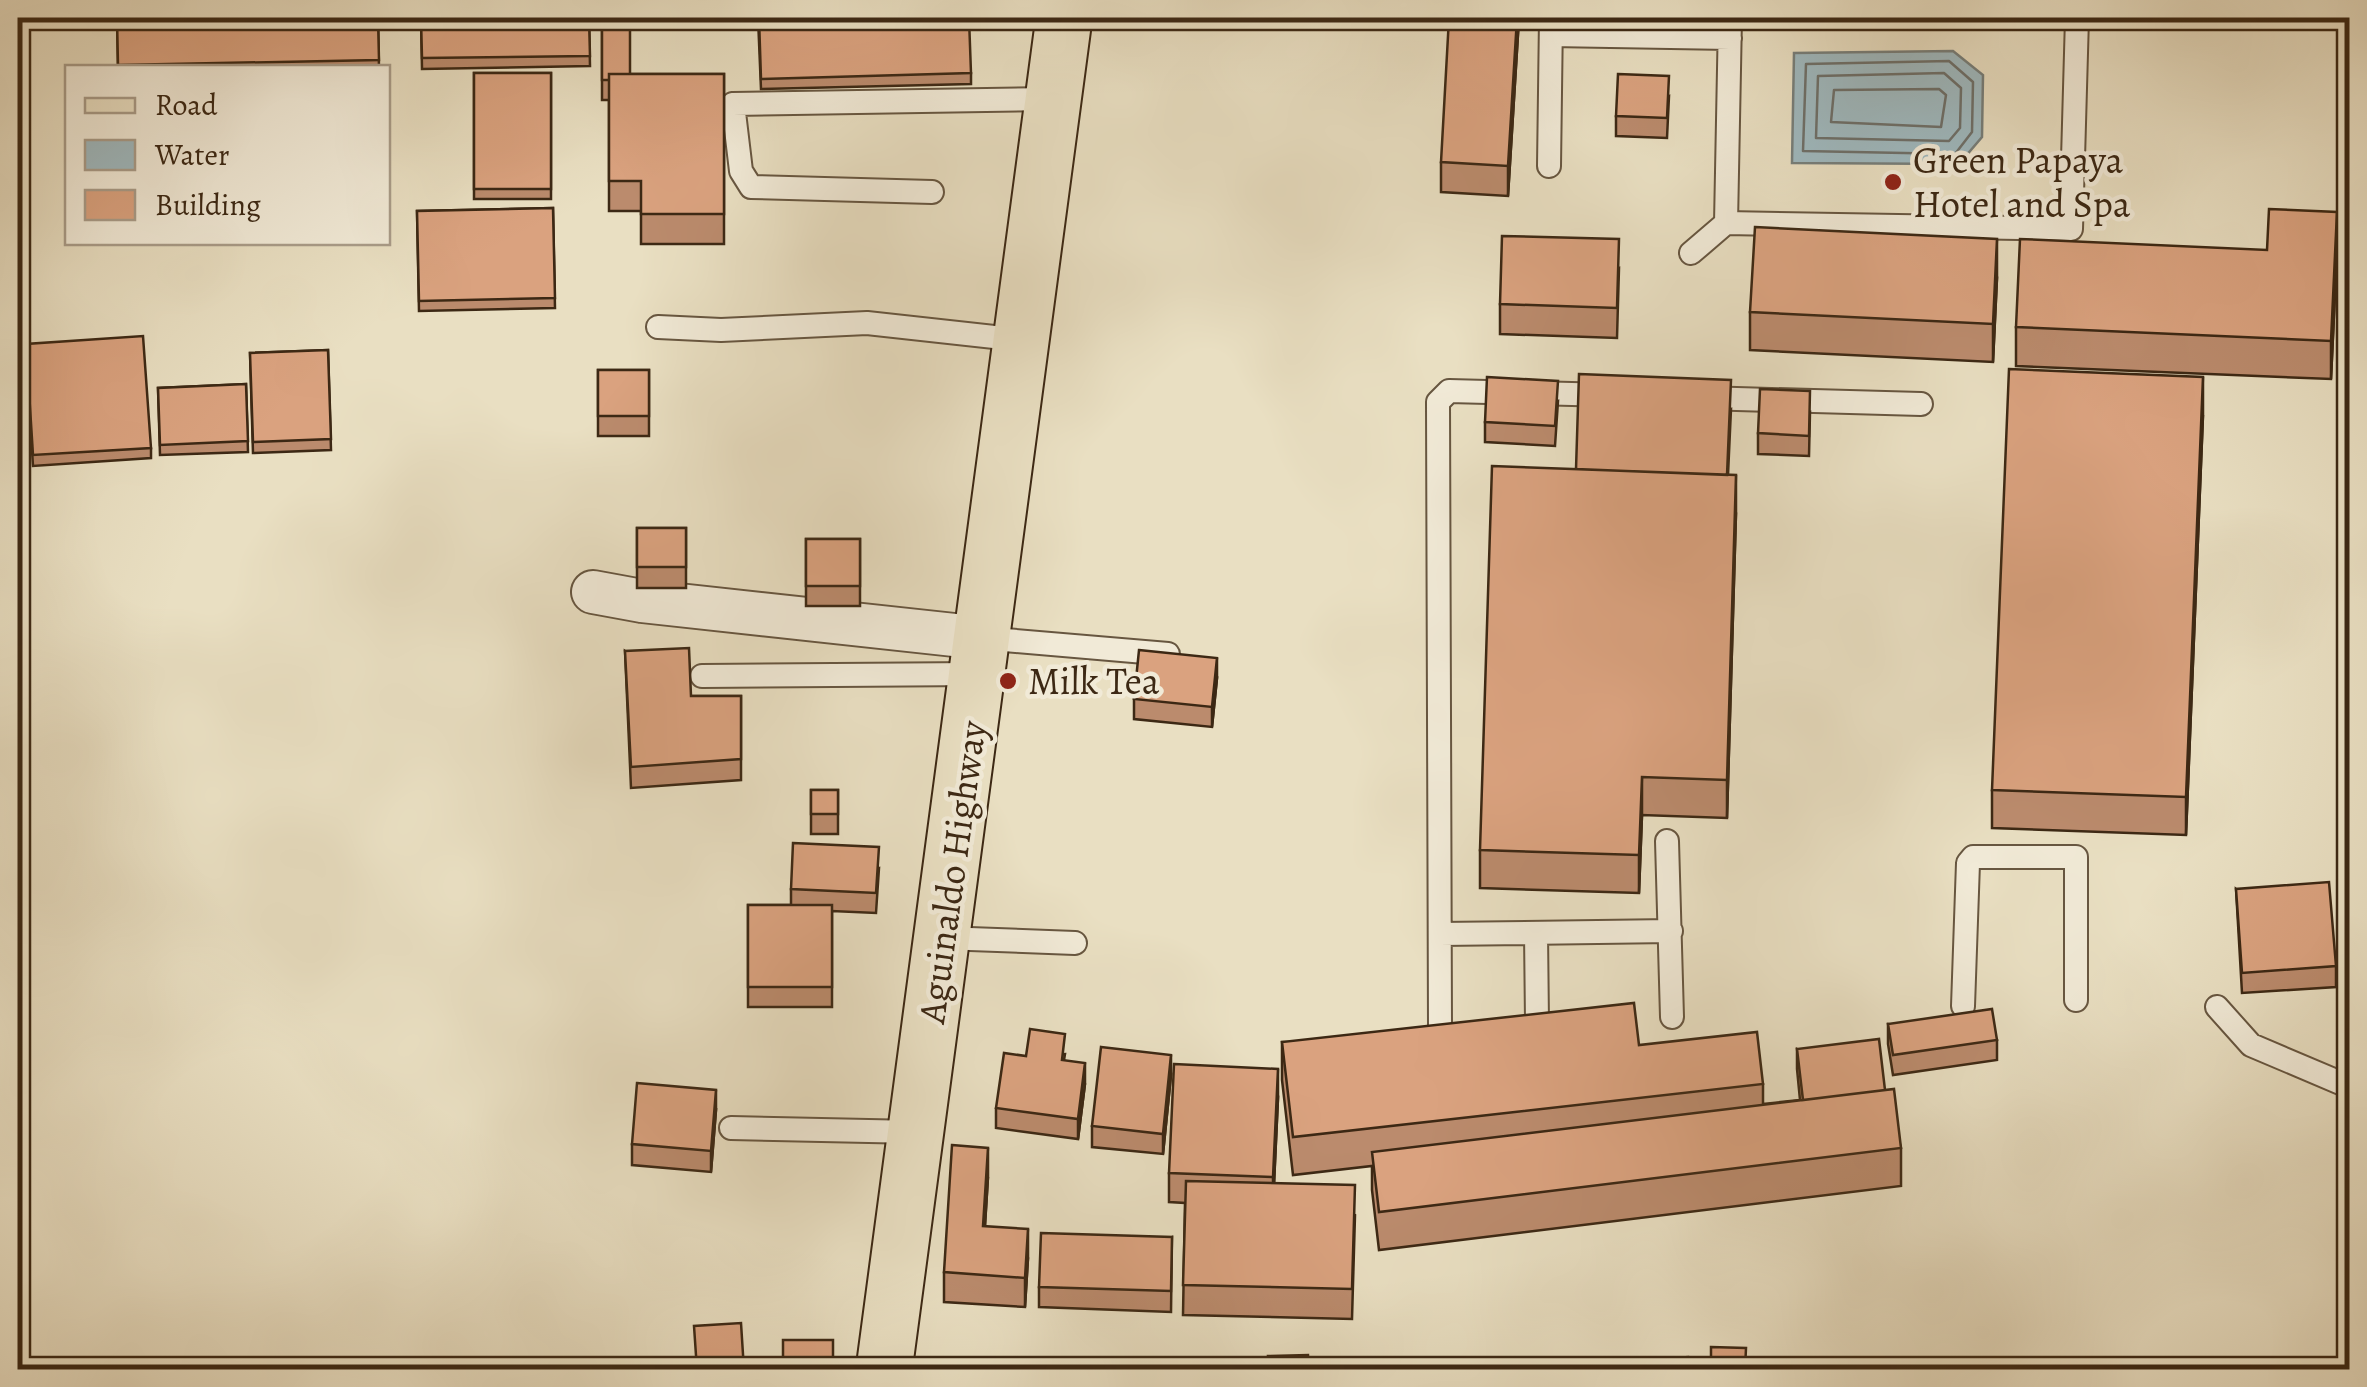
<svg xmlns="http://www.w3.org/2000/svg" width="2367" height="1387" viewBox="0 0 2367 1387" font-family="Alegreya,serif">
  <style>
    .water { fill: #9fb9bf; stroke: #777f7b; stroke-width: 2.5 }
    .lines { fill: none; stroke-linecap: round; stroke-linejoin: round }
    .shore { stroke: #6e706a; stroke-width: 2.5 }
    .service-casing { stroke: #675640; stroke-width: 26 }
    .minor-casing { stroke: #675640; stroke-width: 46 }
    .primary-casing { stroke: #3c2814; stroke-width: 59 }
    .service { stroke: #f1ead7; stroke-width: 22 }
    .minor { stroke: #f1ead7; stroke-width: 42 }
    .primary { stroke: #e9dfc2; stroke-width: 55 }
    .wall { fill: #bb8b6d; stroke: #3c2814; stroke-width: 2.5 }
    .shaded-wall { fill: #997159; stroke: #3c2814; stroke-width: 2.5 }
    .building { fill: #daa27f; stroke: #3c2814; stroke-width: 2.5 }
    .poi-dot { fill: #8f2418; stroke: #f1ead7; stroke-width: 4 }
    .labels { text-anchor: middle; stroke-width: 9; stroke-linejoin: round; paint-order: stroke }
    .poi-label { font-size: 38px; fill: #3c2814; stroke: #f1ead7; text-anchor: start }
    .street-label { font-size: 38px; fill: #3c2814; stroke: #f1ead7 }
  </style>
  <rect width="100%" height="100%" fill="#e9dfc2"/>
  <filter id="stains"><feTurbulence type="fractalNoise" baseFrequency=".002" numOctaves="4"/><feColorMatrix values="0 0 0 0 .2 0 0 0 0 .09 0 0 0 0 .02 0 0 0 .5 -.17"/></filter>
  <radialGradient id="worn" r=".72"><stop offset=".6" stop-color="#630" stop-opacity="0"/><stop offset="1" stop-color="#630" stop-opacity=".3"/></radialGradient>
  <path class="water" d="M1953,51L1983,75L1982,137L1959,164L1792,163L1794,53Z"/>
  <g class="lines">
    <path class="shore" d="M1949,61L1973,82L1972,132L1955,154L1803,151L1806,64Z
      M1944,73L1961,88L1960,128L1949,141L1816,138L1818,76Z
      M1939,89L1946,95L1941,127L1831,122L1834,90Z"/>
    <defs>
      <path id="service" d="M1551,35L1730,38
        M1549,166L1551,18
        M932,192L751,187L741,171L733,104L1052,99
        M1726,223L1730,18
        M1691,253L1726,223L2071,229L2077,18
        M658,327L721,330L867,323L1021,340
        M1702,398L1921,404
        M982,638L1168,654
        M702,676L978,674
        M1667,841L1672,1017
        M1536,933L1537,1022
        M1440,934L1671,931
        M942,938L1075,943
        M1963,1006L1968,863L1973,857H2076V1000
        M2217,1007L2251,1045L2350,1087
        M1440,1026L1438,402L1449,391L1610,395
        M731,1128L916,1132"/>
      <path id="minor" d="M593,592L642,601L982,638"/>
      <path id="primary" d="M884,1370L1064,18"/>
    </defs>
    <use href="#service" class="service-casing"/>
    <use href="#minor" class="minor-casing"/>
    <use href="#primary" class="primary-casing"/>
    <use href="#service" class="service"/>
    <use href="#minor" class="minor"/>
    <use href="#primary" class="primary"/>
  </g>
  <path class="wall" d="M117,18H378L379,68H118Z
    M421,18H589L590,66L422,69Z
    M602,18L630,74H724V244H641V211H609V100H602Z
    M758,18L971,73V84L761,89Z
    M1519,18L1508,196L1441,192V162Z
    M474,73H551V199H474Z
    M1669,96L1667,138L1616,136V116Z
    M553,208L555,308L419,311L417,211Z
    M2267,250H2337L2331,379L2016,366V327Z
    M1619,268L1617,338L1500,334V304Z
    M1997,278L1993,362L1750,350V312Z
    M328,350L331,450L253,453L250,353Z
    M26,354L151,448V458L33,466Z
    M598,370H649V436H598Z
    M246,384L248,452L160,455L158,388Z
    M1558,401L1555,446L1485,442V422Z
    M1731,409L1728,475L1736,513L1727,818L1642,815L1639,893L1480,888V850L1576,469Z
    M1810,412L1809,456L1758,454V433Z
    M2203,415L2186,835L1992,828V790Z
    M637,528H686V588H637Z
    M806,539H860V606H806Z
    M625,651L691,696H741V780L631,788Z
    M1217,678L1212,727L1134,719V699Z
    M811,790H838V834H811Z
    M879,868L876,913L832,911V1007H748V905H791V889Z
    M2236,889L2336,966V987L2242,993Z
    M1888,1024L1997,1040V1060L1893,1075L1888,1044Z
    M1282,1042L1639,1045L1763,1084V1104L1800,1100L1797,1069V1049L1885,1090L1901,1148V1186L1379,1250L1372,1190V1166L1293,1175L1282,1080Z
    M1065,1054L1064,1060L1085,1084L1078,1139L996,1128V1108L1026,1056Z
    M1171,1075L1163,1154L1092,1147V1126Z
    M1278,1098L1274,1183L1355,1215L1352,1319L1183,1315L1185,1203L1169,1202V1173Z
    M716,1110L711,1172L632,1165V1144Z
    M988,1177L985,1226L1028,1258L1025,1307L944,1302V1272Z
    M1172,1237L1171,1312L1039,1307V1287Z"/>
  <path class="shaded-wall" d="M1517,18H1519L1508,196V166Z
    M2337,212V250L2331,379V341Z
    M1997,239V278L1993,362V324Z
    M2203,377V415L2186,835V797Z
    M1736,475V513L1727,818V780Z
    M1217,658V678L1212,727V707Z
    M1642,777V815L1639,893V855Z
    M1171,1055V1075L1163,1154V1134Z
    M1085,1063V1084L1078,1139V1119Z
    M1278,1069V1098L1273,1207V1177Z
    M716,1090V1110L711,1172V1151Z
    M988,1148V1177L983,1256V1226Z
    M1028,1229V1258L1025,1307V1278Z"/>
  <path class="building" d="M117,18H378L379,60L118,65Z
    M421,18H589L590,56L422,58Z
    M602,18H630V74H609V80H602Z
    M759,18H969L971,73L761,79Z
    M1449,18H1517L1508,166L1441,162Z
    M474,73H551V189H474Z
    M609,74H724V214H641V181H609Z
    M1618,74L1669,76L1667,118L1616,116Z
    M553,208L555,298L419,301L417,211Z
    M2269,209L2337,212L2331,341L2016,327L2020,239L2267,250Z
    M1755,227L1997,239L1993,324L1750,312Z
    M1502,236L1619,239L1617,308L1500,304Z
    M143,336L151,448L33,455L26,344Z
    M328,350L331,439L253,442L250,353Z
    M2009,369L2203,377L2186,797L1992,790Z
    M598,370H649V416H598Z
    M1579,374L1731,380L1727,475L1576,469Z
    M1487,377L1558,381L1555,426L1485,422Z
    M246,384L248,441L160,445L158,388Z
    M1760,389L1810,391L1809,436L1758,433Z
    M1492,466L1736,475L1727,780L1642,777L1639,855L1480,850Z
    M637,528H686V567H637Z
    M806,539H860V586H806Z
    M689,648L691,696H741V759L631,767L625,651Z
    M1139,650L1217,658L1212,707L1134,699Z
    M811,790H838V814H811Z
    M793,843L879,847L876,893L791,889Z
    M2329,882L2336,966L2242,973L2236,889Z
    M748,905H832V987H748Z
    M1634,1003L1639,1045L1757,1032L1763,1084L1293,1137L1282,1042Z
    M1992,1009L1997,1040L1893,1055L1888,1024Z
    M1030,1029L1065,1034L1062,1060L1085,1063L1078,1119L996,1108L1004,1053L1026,1056Z
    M1879,1039L1885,1090L1803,1100L1797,1049Z
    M1101,1047L1171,1055L1163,1134L1092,1126Z
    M1174,1064L1278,1069L1273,1177L1169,1173Z
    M637,1083L716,1090L711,1151L632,1144Z
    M1894,1089L1901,1148L1379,1212L1372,1152Z
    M952,1145L988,1148L983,1226L1028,1229L1025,1278L944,1272Z
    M1186,1181L1355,1185L1352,1289L1183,1285Z
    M1041,1233L1172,1237L1171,1291L1039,1287Z
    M741,1323L744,1370H697L694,1326Z
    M783,1340H833V1370H783Z
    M1711,1347L1746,1348L1745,1370H1711Z
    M1308,1355L1309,1370H1269L1268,1356Z
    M1688,1357L1689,1370H1658V1359Z
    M1651,1362L1652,1370H1626V1363Z
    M1619,1366V1370H1595V1368Z"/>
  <g class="poi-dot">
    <circle cx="1893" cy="182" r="10"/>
    <circle cx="1008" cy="681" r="10"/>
  </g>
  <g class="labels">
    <g class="poi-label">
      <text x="1913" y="173">Green Papaya<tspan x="1913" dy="44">Hotel and Spa</tspan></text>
      <text x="1028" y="694">Milk Tea</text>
    </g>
    <g class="street-label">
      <text transform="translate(952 872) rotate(-82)" y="13">Aguinaldo Highway</text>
    </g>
  </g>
  <rect width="2367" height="1387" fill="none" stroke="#e9dfc2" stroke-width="60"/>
  <rect x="20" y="20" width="2327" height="1347" fill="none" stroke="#3c2814" stroke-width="5"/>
  <rect x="30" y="30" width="2307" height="1327" fill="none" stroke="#3c2814" stroke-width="2.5"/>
  <rect x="65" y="65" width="325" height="180" fill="#f1ead7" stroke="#a99c89" stroke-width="2.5"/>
  <rect x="85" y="98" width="50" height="15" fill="#e9dfc2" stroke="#a99c89" stroke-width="2.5"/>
  <text x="155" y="115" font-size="30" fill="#3c2814">Road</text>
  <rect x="85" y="140" width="50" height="30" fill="#9fb9bf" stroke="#a99c89" stroke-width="2.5"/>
  <text x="155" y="165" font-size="30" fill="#3c2814">Water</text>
  <rect x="85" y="190" width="50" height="30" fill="#daa27f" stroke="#a99c89" stroke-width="2.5"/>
  <text x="155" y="215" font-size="30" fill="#3c2814">Building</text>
  <rect width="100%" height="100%" filter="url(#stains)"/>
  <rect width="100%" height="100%" fill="url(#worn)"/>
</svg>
